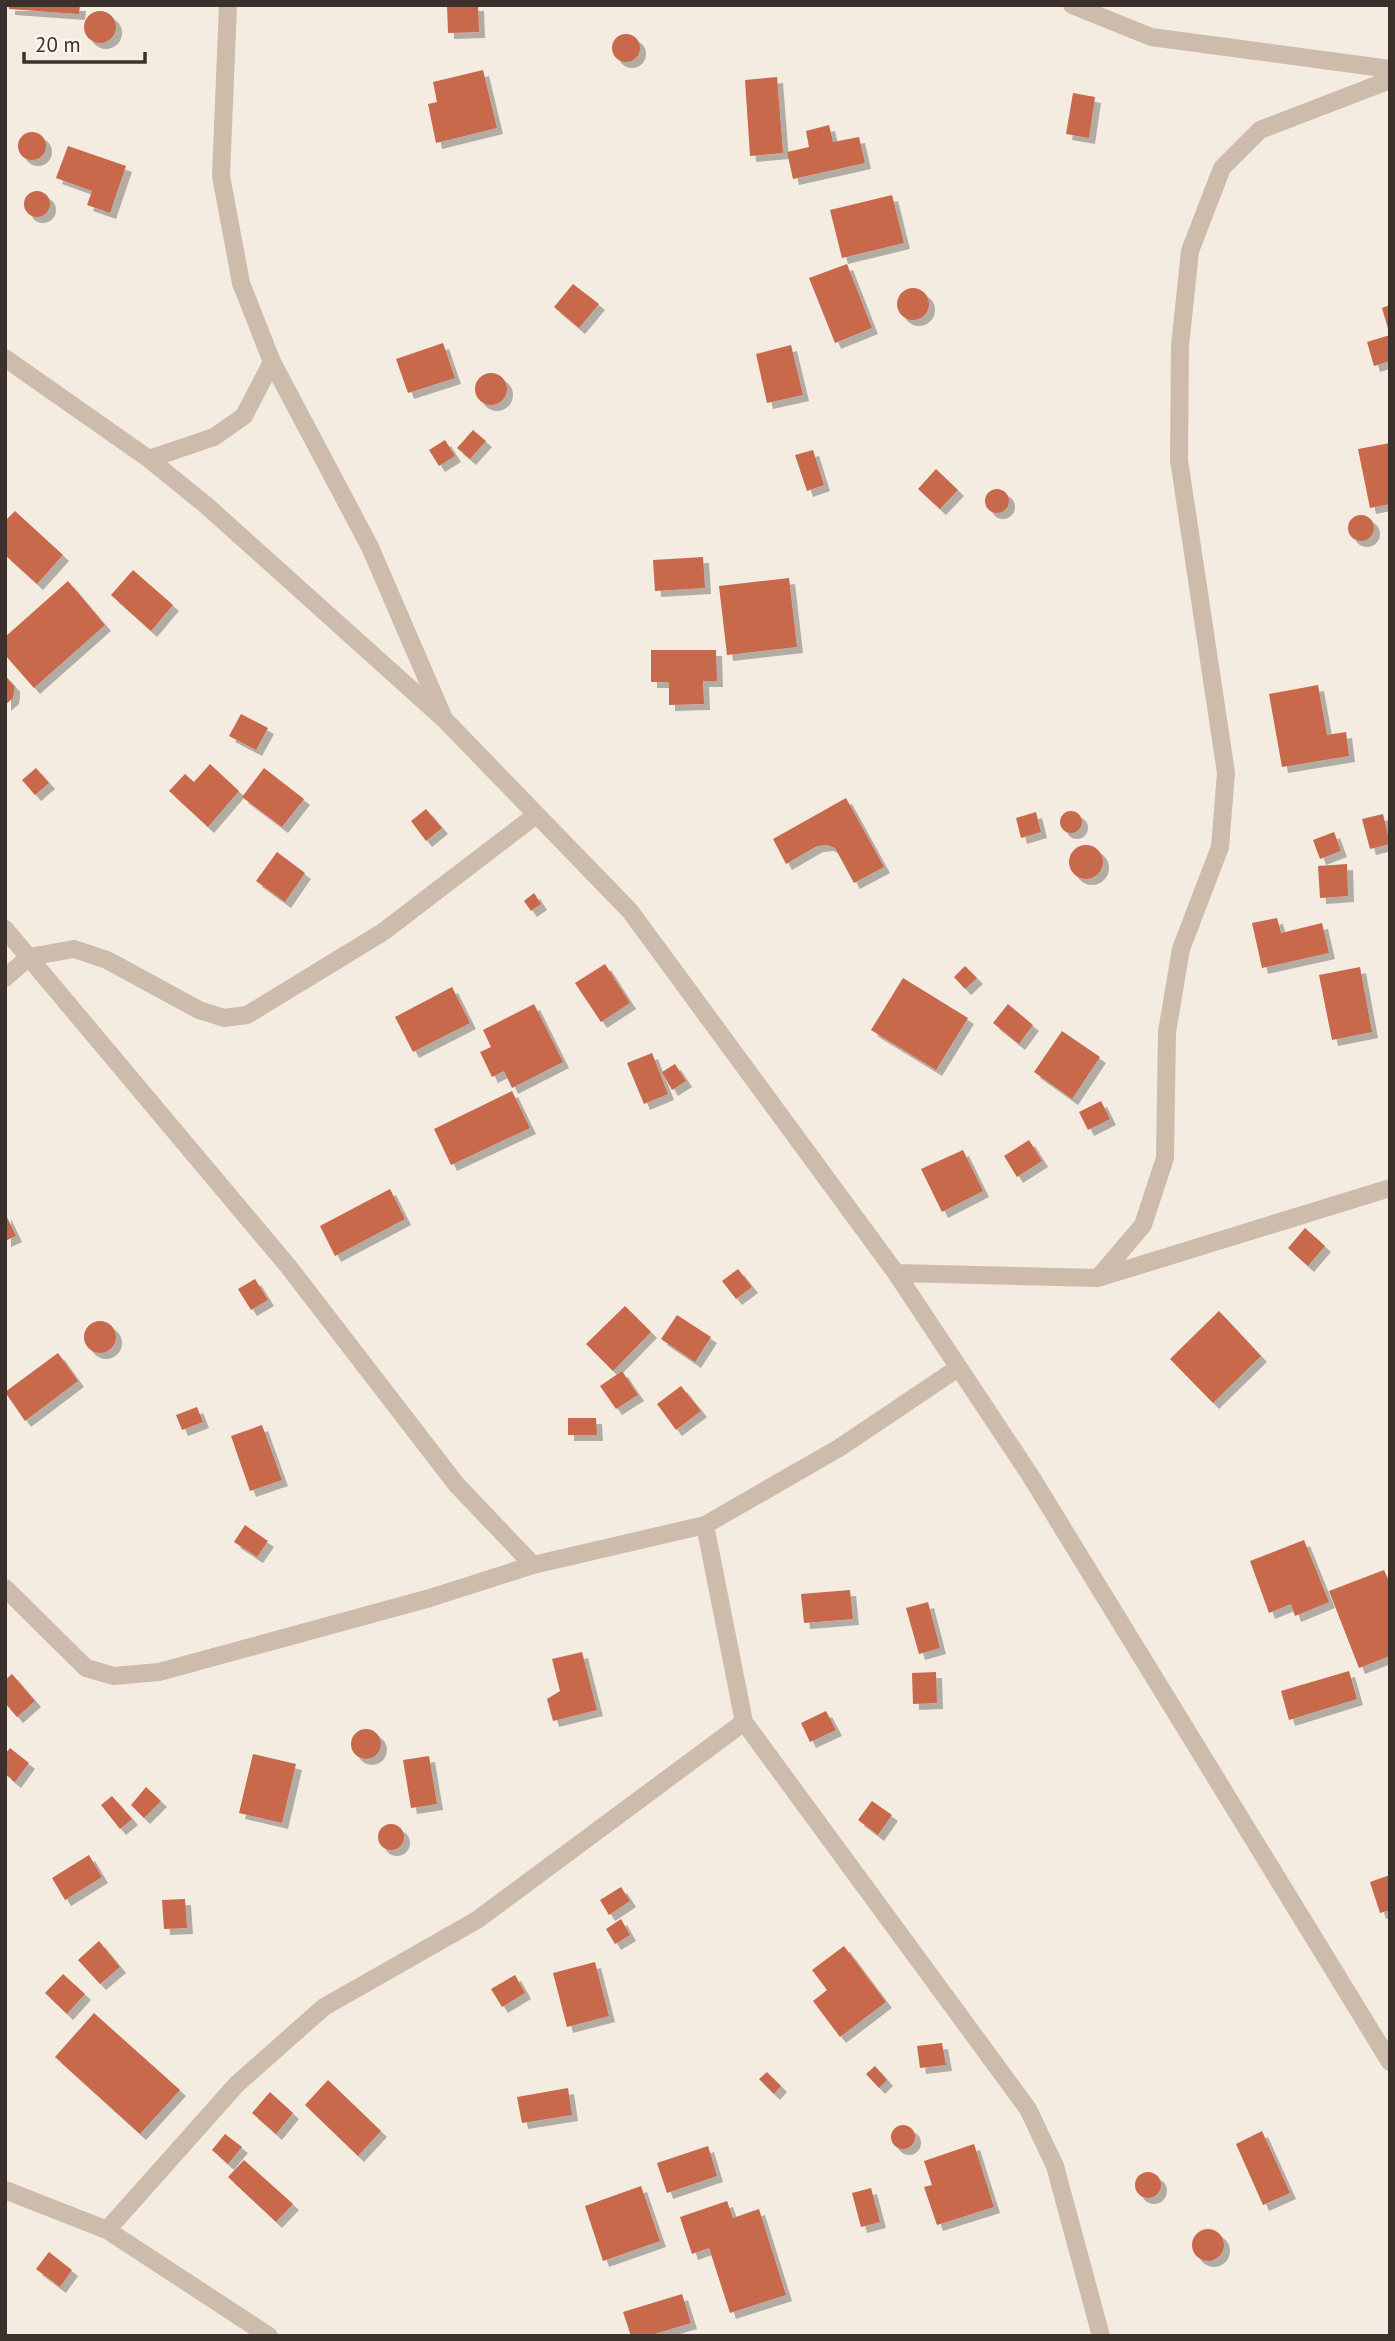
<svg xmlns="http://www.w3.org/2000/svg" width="1395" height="2341" viewBox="0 0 1395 2341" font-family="'PT Sans',sans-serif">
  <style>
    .building { fill: #c8694b; filter: url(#shadow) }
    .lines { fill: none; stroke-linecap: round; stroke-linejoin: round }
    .minor { stroke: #cdbbac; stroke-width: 18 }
  </style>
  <defs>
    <filter id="shadow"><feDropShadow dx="6" dy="6" stdDeviation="0" flood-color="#0004"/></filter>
  </defs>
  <rect width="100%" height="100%" fill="#f4ebe1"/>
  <path class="building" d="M9,5H80L79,14L9,9Z
    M447,5H478L479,32L448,33Z
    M84 27a16 16 0 1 1 32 0a16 16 0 1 1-32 0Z
    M612 48a14 14 0 1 1 28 0a14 14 0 1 1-28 0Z
    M483,70L497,128L436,143L428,104L437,102L433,82Z
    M777,77L783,153L750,156L745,80Z
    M1073,93L1095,97L1089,138L1066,134Z
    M829,125L833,142L859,137L865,163L793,179L787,152L809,147L806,131Z
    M18 146a14 14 0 1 1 28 0a14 14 0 1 1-28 0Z
    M68,146L126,166L110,213L87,205L92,191L56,178Z
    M24 204a13 13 0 1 1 26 0a13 13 0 1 1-26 0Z
    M892,195L904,243L842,258L830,210Z
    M847,264L872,328L835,343L809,278Z
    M573,284L599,304L579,328L554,307Z
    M897 304a16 16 0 1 1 32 0a16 16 0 1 1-32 0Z
    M1390,305V332H1389L1382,308Z
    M1390,335V361L1374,366L1367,342Z
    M443,343L455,378L408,393L396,359Z
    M791,345L803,395L767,403L756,354Z
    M475 389a16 16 0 1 1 32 0a16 16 0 1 1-32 0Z
    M473,430L486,441L470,459L457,448Z
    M445,440L455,456L439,466L429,450Z
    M1390,443V504L1370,508L1358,449Z
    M813,450L824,485L807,491L795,455Z
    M936,469L958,490L940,509L918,489Z
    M985 501a12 12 0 1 1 24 0a12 12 0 1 1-24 0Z
    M15,511L63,555L37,584L5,555V521Z
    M1348 528a13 13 0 1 1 26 0a13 13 0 1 1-26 0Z
    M703,557L705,588L655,591L653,560Z
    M133,570L173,605L151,631L111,595Z
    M789,578L797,647L727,655L719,586Z
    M68,581L105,625L34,688L5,655V637Z
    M651,650H716L717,681H703L704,704L669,705V682H651Z
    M5,675L14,686V692L13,698L5,705Z
    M1318,685L1327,735L1346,732L1349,756L1282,767L1269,694Z
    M241,714L268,728L256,750L229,736Z
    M210,764L239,791L208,827L169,791L185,774L194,782Z
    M36,768L49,783L35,795L22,780Z
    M264,768L304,799L282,827L242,797Z
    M846,798L884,867L854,883L835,848L827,845L817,846L786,864L773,839Z
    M426,809L442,828L426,841L411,821Z
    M1060 822a11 11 0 1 1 22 0a11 11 0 1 1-22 0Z
    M1036,812L1041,832L1021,838L1016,818Z
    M1383,814L1390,844L1370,849L1362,819Z
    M1334,832L1341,851L1320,859L1313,840Z
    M1069 862a17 17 0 1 1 34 0a17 17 0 1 1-34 0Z
    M277,852L305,873L285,902L256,881Z
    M1347,864L1348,896L1320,898L1318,866Z
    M534,893L541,904L531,911L524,901Z
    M1277,918L1281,933L1322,923L1329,953L1262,968L1252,923Z
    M605,964L630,1003L601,1022L575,983Z
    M965,966L977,978L965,989L954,977Z
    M1360,967L1372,1032L1332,1040L1319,975Z
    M903,978L968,1018L936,1070L871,1030Z
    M452,987L470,1023L413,1052L395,1017Z
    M534,1004L563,1062L512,1088L504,1071L492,1077L480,1052L491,1047L483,1030Z
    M1008,1004L1033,1025L1019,1044L993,1023Z
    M1062,1031L1100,1057L1072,1099L1034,1072Z
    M652,1053L668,1094L644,1104L627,1063Z
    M675,1064L686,1081L672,1090L662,1072Z
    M512,1091L530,1128L451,1165L434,1129Z
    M1101,1101L1110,1119L1088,1130L1079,1112Z
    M1029,1140L1042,1161L1017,1177L1004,1156Z
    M963,1150L983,1191L942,1212L921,1169Z
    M390,1189L405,1219L335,1256L320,1226Z
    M5,1213L16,1236L5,1241Z
    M1305,1228L1325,1246L1308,1266L1288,1248Z
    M738,1269L752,1287L736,1299L722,1281Z
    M255,1279L268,1300L251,1310L238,1289Z
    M625,1306L651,1332L613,1371L586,1344Z
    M1219,1311L1261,1356L1213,1403L1170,1359Z
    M677,1315L711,1337L695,1362L661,1339Z
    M84 1337a16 16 0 1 1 32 0a16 16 0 1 1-32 0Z
    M58,1353L78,1381L25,1421L5,1392Z
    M622,1371L638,1395L616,1409L600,1386Z
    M681,1386L701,1411L676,1430L657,1404Z
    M197,1407L203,1422L182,1430L176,1415Z
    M568,1418H596L597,1435H568Z
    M262,1425L282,1480L250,1491L231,1436Z
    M245,1525L268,1541L257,1557L234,1542Z
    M1304,1540L1329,1602L1295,1616L1291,1604L1269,1613L1250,1561Z
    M1384,1570L1390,1583V1656L1359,1668L1329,1591Z
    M850,1590L853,1619L804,1623L801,1594Z
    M928,1602L940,1648L919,1654L906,1608Z
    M582,1652L597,1710L553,1721L547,1699L560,1691L552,1659Z
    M1349,1671L1357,1699L1289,1720L1281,1691Z
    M936,1672L937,1703L913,1704L912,1673Z
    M12,1674L35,1701L17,1717L5,1703V1680Z
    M826,1711L836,1730L810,1742L801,1723Z
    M351 1744a15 15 0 1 1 30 0a15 15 0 1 1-30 0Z
    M10,1748L29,1763L15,1782L5,1774V1754Z
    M253,1754L296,1764L282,1823L239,1813Z
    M429,1756L437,1804L411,1808L403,1760Z
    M146,1787L161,1801L144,1818L131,1805Z
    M112,1796L132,1819L120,1829L101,1805Z
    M872,1801L892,1815L878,1835L858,1820Z
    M378 1837a13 13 0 1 1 26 0a13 13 0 1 1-26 0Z
    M89,1855L102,1877L65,1900L52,1878Z
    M1390,1875V1910L1380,1913L1370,1882Z
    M621,1887L630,1901L609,1915L600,1900Z
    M185,1899L187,1928L164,1929L162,1900Z
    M621,1919L630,1935L615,1944L606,1929Z
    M99,1941L120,1967L100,1984L78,1960Z
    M844,1946L886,2002L840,2037L813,2001L827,1990L812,1970Z
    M595,1962L609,2016L567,2027L553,1973Z
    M63,1974L85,1994L67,2014L45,1993Z
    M515,1975L525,1993L502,2007L491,1989Z
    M94,2013L180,2090L140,2134L55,2057Z
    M942,2043L946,2065L920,2068L917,2046Z
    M875,2066L887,2080L879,2088L866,2074Z
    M767,2072L781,2086L774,2094L759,2079Z
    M328,2080L381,2131L358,2156L305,2105Z
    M568,2088L572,2115L522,2123L517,2097Z
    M270,2092L293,2113L276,2134L252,2113Z
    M891 2137a12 12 0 1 1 24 0a12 12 0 1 1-24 0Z
    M1262,2131L1290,2193L1263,2205L1236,2144Z
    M225,2134L242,2147L228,2164L212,2150Z
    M974,2144L994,2207L937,2225L924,2187L932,2185L924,2161Z
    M708,2146L717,2176L667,2193L657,2163Z
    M244,2160L293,2204L276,2222L228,2177Z
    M1135 2185a13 13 0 1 1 26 0a13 13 0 1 1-26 0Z
    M641,2186L660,2241L603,2261L585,2206Z
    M871,2188L880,2222L861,2227L852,2193Z
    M727,2201L733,2218L759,2209L786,2295L730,2313L709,2248L692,2254L680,2217Z
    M1192 2245a16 16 0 1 1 32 0a16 16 0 1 1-32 0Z
    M49,2252L72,2270L60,2287L36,2269Z
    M682,2294L691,2323L648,2336H631L623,2312Z"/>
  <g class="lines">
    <path class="minor" d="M228,5L221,176L241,283L272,362L370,547L442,714
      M1072,5L1151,37L1390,69
      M5,358L149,459L207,506L444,719L630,911L896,1273L1030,1475L1390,2062
      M149,459L214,437L244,416L272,362
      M5,929L288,1266L456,1484L533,1565
      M5,978L29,957L74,949L107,960L199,1010L224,1018L247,1015L383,932L536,815
      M896,1273L1098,1278L1390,1188
      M1098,1278L1143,1225L1165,1158L1167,1032L1181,949L1220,847L1226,773L1179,460L1180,346L1190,251L1222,168L1260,130L1390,80
      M958,1368L839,1448L705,1525L744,1722L1028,2109L1055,2166L1101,2336
      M5,1588L86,1668L114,1676L159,1672L430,1598L533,1565L705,1525
      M5,2190L107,2230
      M269,2336L107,2230L237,2084L324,2007L477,1920L744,1722"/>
  </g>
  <rect width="1395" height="2341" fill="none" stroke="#3b302b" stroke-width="14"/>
  <path d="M24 52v10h121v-10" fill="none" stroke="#3b302b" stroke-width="3.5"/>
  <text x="35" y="52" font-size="21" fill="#3b302b" stroke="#fbf5ee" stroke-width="5" paint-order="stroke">20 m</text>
</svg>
